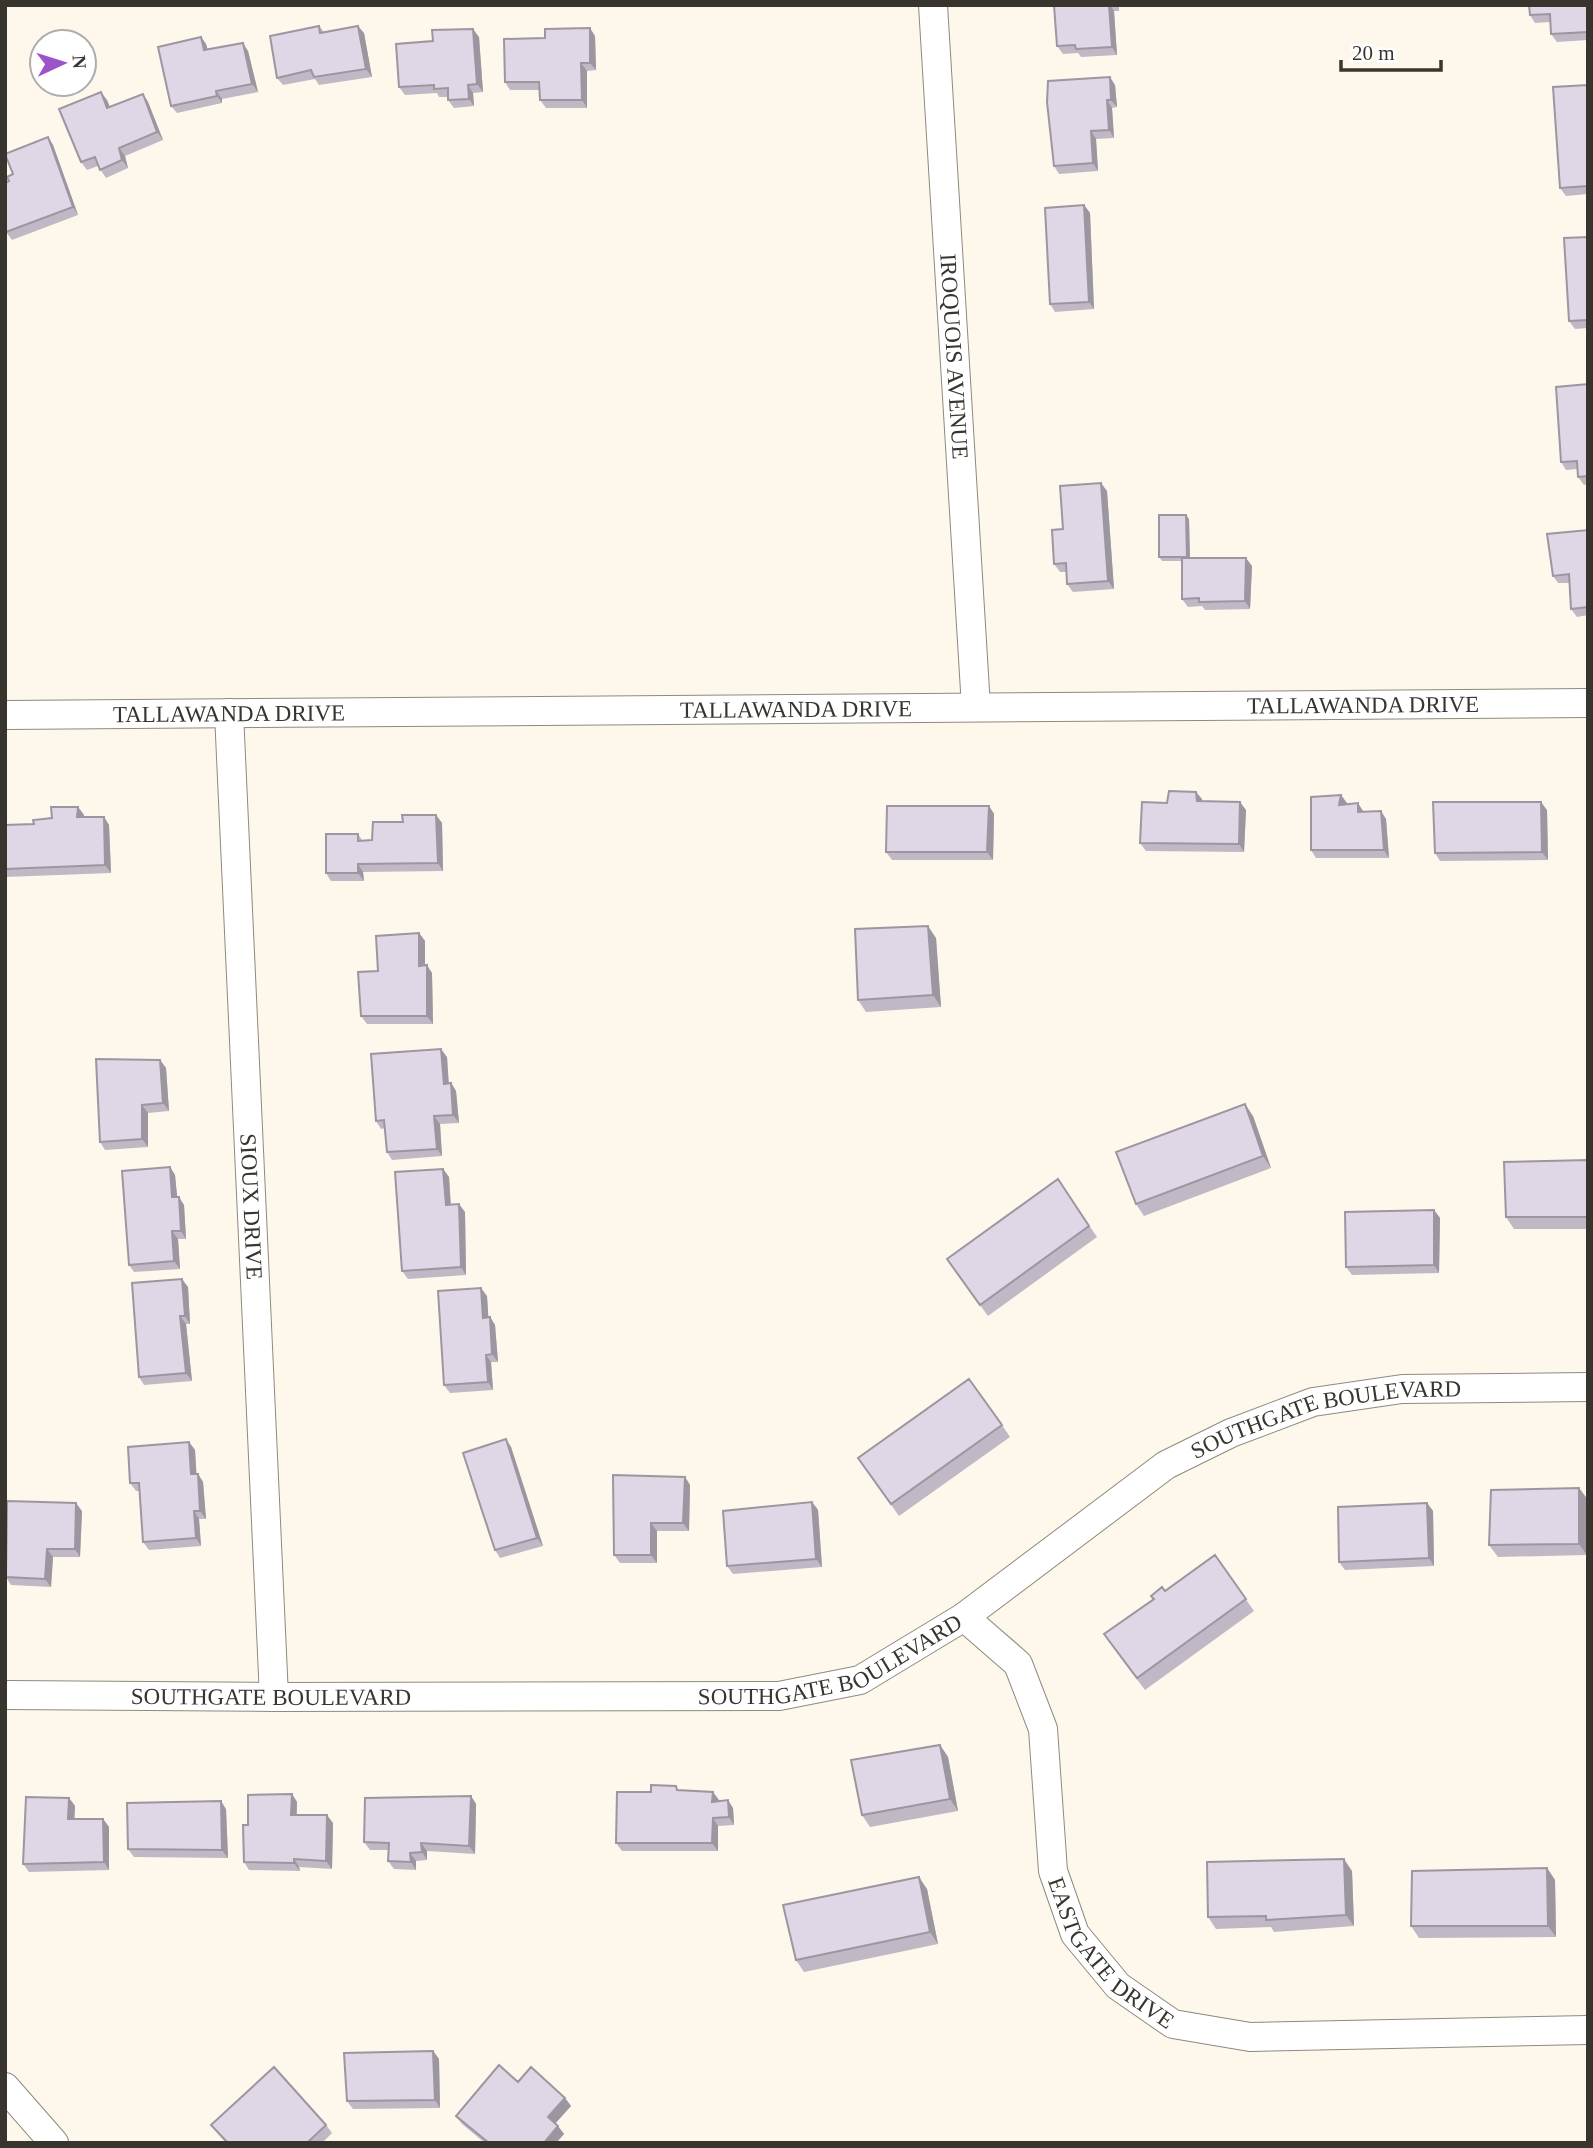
<svg xmlns="http://www.w3.org/2000/svg" width="1593" height="2148" viewBox="0 0 1593 2148" font-family="'Times New Roman',serif">
  <style>
    .lines { fill: none; stroke-linecap: round; stroke-linejoin: round }
    .minor-casing { stroke: #90897d; stroke-width: 30 }
    .minor { stroke: #fff; stroke-width: 28 }
    .wall { fill: #c0b9c5 }
    .shaded-wall { fill: #9c96a0 }
    .building { fill: #dfd7e5; stroke: #9c96a0; stroke-width: 2 }
    .labels { text-anchor: middle; stroke-width: 5; stroke-linejoin: round; paint-order: stroke }
    .street-label { font-size: 23px; fill: #38352f; stroke: #fff }
  </style>
  <rect width="100%" height="100%" fill="#fef7ec"/>
  <g class="lines">
    <defs>
      <g id="minor">
        <path id="s1" d="M933,5L976,707"/>
        <path id="s2" d="M229,713L274,1697"/>
        <path id="s3" d="M5,715L1588,703"/>
        <path id="s4" d="M964,1617L1018,1664L1043,1729L1053,1871L1075,1934L1118,1986L1173,2024L1250,2037L1588,2030"/>
        <path id="s5" d="M5,1695L274,1697L779,1696L860,1680L964,1617L1166,1465L1231,1433L1313,1402L1402,1389L1588,1387"/>
        <path d="M5,2087L54,2143"/>
      </g>
    </defs>
    <use href="#minor" class="minor-casing"/>
    <use href="#minor" class="minor"/>
  </g>
  <path class="wall" d="M1054,5H1119V11H1114L1117,55L1081,57L1078,53L1063,54L1057,46Z
    M1588,5V40L1557,42L1551,34V22L1535,23L1530,15Z
    M319,26L324,32L364,33L372,77L319,85L315,79L283,85L277,78Z
    M595,36L596,70L587,71V108H546L540,100L539,90H510L505,82Z
    M201,37L206,44L208,50L248,51L258,92L222,99V103L177,113L171,106Z
    M479,37L483,92L473,93L474,106L454,108L448,100V97H439L437,93L405,95L399,87Z
    M1115,85L1117,107L1112,108L1114,138L1096,139L1098,171L1059,174L1054,166Z
    M1588,85V194L1566,196L1560,188Z
    M143,94L148,102L163,140L125,156L128,168L106,178L98,166L87,170L81,162L107,100L110,107Z
    M48,137L53,145L78,215L12,240L6,232L9,181L13,174Z
    M1084,205L1090,213L1094,309L1055,312L1050,304Z
    M1588,237V328L1575,329L1569,321Z
    M1588,384V484L1584,485L1578,477L1577,469L1566,470L1561,462Z
    M1107,491L1114,589L1073,592L1067,584L1066,572H1060L1054,564L1063,529Z
    M1189,519L1190,558L1252,566L1250,609L1205,610L1202,606L1188,607L1182,599V561H1162L1159,557Z
    M1588,530V615L1577,617L1571,609L1569,583H1558L1553,576Z
    M1341,795L1346,804L1363,812L1386,819L1389,858H1316L1311,850Z
    M1202,799V801L1246,810L1244,852L1146,851L1140,843L1167,803Z
    M989,806L994,814L993,860H892L886,852Z
    M78,807L84,815V817H104L109,825L111,873L5,877V825L34,824Z
    M1547,810L1548,860L1440,861L1435,853Z
    M436,815L442,823L443,871L363,872L364,881H331L326,873L358,834L362,840H372L403,822Z
    M419,933L425,941V965L432,973L433,1024H367L361,1016L378,971Z
    M936,938L941,1007L866,1012L858,1000Z
    M447,1057L449,1083H451L456,1091L459,1123L440,1124L442,1156L392,1160L387,1152L385,1128L381,1129L376,1121Z
    M160,1060L166,1068L169,1111L148,1113V1147L105,1150L100,1142Z
    M1253,1116L1271,1168L1144,1216L1136,1204Z
    M1588,1160V1229H1514L1506,1217Z
    M170,1167L175,1175L177,1197L184,1205L186,1239H178L180,1269L134,1272L129,1265Z
    M443,1169L449,1177L451,1205L465,1212L466,1275L408,1279L402,1271Z
    M1058,1179L1097,1237L988,1316L947,1259Z
    M1434,1210L1440,1218L1439,1273L1352,1275L1346,1267Z
    M188,1287L190,1324H186L192,1381L144,1385L139,1377Z
    M487,1296L488,1317H490L495,1325L498,1362H491L493,1390L450,1393L444,1385Z
    M1002,1425L1010,1437L899,1516L858,1458Z
    M506,1439L511,1447L543,1546L500,1558L495,1550Z
    M189,1442L195,1450L196,1474H198L203,1482L206,1519H199L201,1546L149,1550L143,1542L139,1491H136L130,1483Z
    M685,1477L690,1485L689,1531H657V1563H620L614,1555Z
    M1579,1488L1588,1500L1587,1555L1498,1557L1489,1545Z
    M812,1502L818,1510L822,1567L733,1574L727,1566Z
    M1427,1503L1433,1511L1434,1566L1345,1570L1339,1562Z
    M82,1511L80,1557H53L51,1587L11,1585L6,1577Z
    M1215,1555L1254,1611L1145,1690L1112,1646L1165,1591Z
    M940,1745L948,1757L958,1811L870,1827L862,1815Z
    M679,1790L713,1792L719,1801L733,1808L734,1825L718,1826V1851H622L616,1843L651,1792Z
    M292,1794L297,1802V1815L333,1823L332,1869L299,1867L300,1871L249,1870L244,1862L248,1825Z
    M471,1796L476,1804L475,1854L427,1851V1860L416,1861V1870L394,1869L388,1861L389,1850H370L364,1842Z
    M69,1798L75,1806L74,1819H103L109,1827V1870L29,1872L23,1864Z
    M226,1809L228,1858L134,1857L128,1849Z
    M1547,1868L1555,1880L1556,1937L1419,1938L1411,1926Z
    M1352,1871L1354,1926L1274,1932L1271,1927L1216,1929L1208,1917Z
    M927,1889L938,1944L804,1972L796,1960Z
    M433,2051L439,2059L440,2108L353,2109L347,2101Z
    M518,2082L565,2098L571,2106L555,2123L564,2134L556,2143H485L462,2124L456,2116Z
    M211,2125H326L332,2133L322,2143H226Z"/>
  <path class="shaded-wall" d="M1109,5H1110L1114,11L1117,55L1112,47Z
    M358,26L364,33L372,77L366,69Z
    M590,28L595,36L596,70L590,63Z
    M473,29L479,37L483,92L477,84Z
    M201,37L206,44L210,58L204,50Z
    M243,43L248,51L258,92L252,84Z
    M581,63L587,71V108L582,100Z
    M1110,77L1115,85L1117,107L1111,100Z
    M468,85L473,93L474,106L469,99Z
    M216,91L222,99V103L217,96Z
    M101,92L107,100L113,116L107,108Z
    M143,94L148,102L163,140L157,132Z
    M1107,100L1112,108L1114,138L1109,130Z
    M1091,131L1096,139L1098,171L1093,163Z
    M48,137L53,145L78,215L73,207Z
    M119,148L125,156L128,168L122,160Z
    M1084,205L1090,213L1094,309L1089,302Z
    M1101,483L1107,491L1114,589L1108,581Z
    M1186,515L1189,519L1190,561L1187,557Z
    M1246,558L1252,566L1250,609L1245,601Z
    M1196,792L1202,799V808L1197,801Z
    M1341,795L1347,803L1345,813L1339,805Z
    M1240,802L1246,810L1244,852L1239,844Z
    M1541,802L1547,810L1548,860L1542,852Z
    M1358,803L1363,811L1364,820L1358,812Z
    M989,806L994,814L993,860L987,852Z
    M78,807L84,815L82,824L77,817Z
    M1381,811L1386,819L1389,858L1384,850Z
    M436,815L442,823L443,871L438,863Z
    M104,817L109,825L111,873L105,865Z
    M358,864L363,872L364,881L358,873Z
    M928,926L936,938L941,1007L933,995Z
    M419,933L425,941V974L419,966Z
    M427,965L432,973L433,1024L427,1016Z
    M441,1049L447,1057L449,1092L444,1084Z
    M160,1060L166,1068L169,1111L163,1103Z
    M451,1083L456,1091L459,1123L453,1115Z
    M1245,1104L1253,1116L1271,1168L1263,1156Z
    M142,1105L148,1113V1147L142,1139Z
    M434,1116L440,1124L442,1156L437,1149Z
    M170,1167L175,1175L178,1205L172,1197Z
    M443,1169L449,1177L451,1213L446,1205Z
    M179,1197L184,1205L186,1239L181,1231Z
    M459,1204L465,1212L466,1275L461,1267Z
    M1434,1210L1440,1218L1439,1273L1434,1265Z
    M172,1231L178,1239L180,1269L174,1261Z
    M182,1279L188,1287L190,1324L185,1316Z
    M481,1288L487,1296L489,1326L483,1318Z
    M180,1316L186,1324L192,1381L186,1373Z
    M490,1317L495,1325L498,1362L492,1354Z
    M486,1355L491,1362L493,1390L488,1382Z
    M506,1439L511,1447L543,1546L537,1538Z
    M189,1442L195,1450L197,1482L191,1474Z
    M198,1474L203,1482L206,1519L200,1511Z
    M685,1477L690,1485L689,1531L683,1523Z
    M1579,1488L1588,1500L1587,1555L1579,1544Z
    M812,1502L818,1510L822,1567L816,1559Z
    M76,1503L82,1511L80,1557L75,1549Z
    M1427,1503L1433,1511L1434,1566L1429,1558Z
    M194,1511L199,1519L201,1546L196,1538Z
    M651,1523L657,1531V1563L651,1555Z
    M47,1549L53,1557L51,1587L45,1579Z
    M940,1745L948,1757L958,1811L950,1799Z
    M713,1792L719,1800L717,1809L712,1802Z
    M292,1794L297,1802L296,1823L291,1815Z
    M471,1796L476,1804L475,1854L469,1846Z
    M69,1798L75,1806L74,1827L68,1819Z
    M728,1800L733,1808L734,1825L729,1817Z
    M221,1801L226,1809L228,1858L222,1850Z
    M327,1815L333,1823L332,1869L326,1861Z
    M713,1818L718,1826V1851L712,1843Z
    M103,1819L109,1827V1870L104,1862Z
    M421,1843L427,1851V1860L422,1852Z
    M410,1853L416,1861V1870L411,1862Z
    M294,1859L299,1867L300,1871L294,1863Z
    M1344,1859L1352,1871L1354,1926L1346,1915Z
    M1547,1868L1555,1880L1556,1937L1548,1926Z
    M919,1877L927,1889L938,1944L930,1932Z
    M433,2051L439,2059L440,2108L435,2100Z
    M565,2098L571,2106L554,2125L548,2117Z
    M558,2126L564,2134L556,2143H544Z"/>
  <path class="building" d="M1054,5H1109L1112,47L1076,49L1075,45L1057,46Z
    M1529,5H1588V32L1551,34L1550,14L1530,15Z
    M319,26L320,33L358,26L366,69L314,77L311,70L277,78L270,36Z
    M590,28V63H581L582,100H540L539,82H505L504,39L545,38V29Z
    M473,29L477,84L468,85L469,99L448,100V88L434,89V85L399,87L396,44L433,41L432,30Z
    M201,37L204,50L243,43L252,84L216,91L217,96L171,106L158,47Z
    M1110,77L1111,100H1107L1109,130L1091,131L1093,163L1054,166L1047,102L1048,81Z
    M1588,85V186L1560,188L1553,87Z
    M101,92L107,108L143,94L157,132L119,148L122,160L100,170L95,157L81,162L59,109Z
    M48,137L73,207L6,232L5,183L9,181L7,177L13,174L5,154Z
    M1084,205L1089,302L1050,304L1045,208Z
    M1588,237V320L1569,321L1564,238Z
    M1588,384V476L1578,477L1577,461L1561,462L1556,387Z
    M1101,483L1108,581L1067,584L1066,563L1054,564L1052,530L1063,529L1060,486Z
    M1159,515H1186L1187,557H1159Z
    M1588,530V607L1571,609L1569,574L1553,576L1547,534Z
    M1182,558H1246L1245,601L1199,602V598L1182,599Z
    M1169,791L1196,792L1197,801L1240,802L1239,844L1140,843L1142,802L1167,803Z
    M1341,795L1339,805L1358,803V812L1381,811L1384,850H1311V797Z
    M1433,802H1541L1542,852L1435,853Z
    M887,806H989L987,852H886Z
    M51,807H78L77,817H104L105,865L5,869V825L34,824L33,820L52,818Z
    M402,815H436L438,863L358,864V873H326V834H358V841L372,840L373,822H403Z
    M928,926L933,995L858,1000L855,929Z
    M419,933V966L427,965V1016H361L358,972L378,971L376,936Z
    M441,1049L444,1084L451,1083L453,1115L434,1116L437,1149L387,1152L384,1120L376,1121L371,1054Z
    M96,1059L160,1060L163,1103L142,1105V1139L100,1142Z
    M1245,1104L1263,1156L1136,1204L1116,1152Z
    M1588,1160V1217H1506L1504,1162Z
    M170,1167L172,1197H179L181,1231H172L174,1261L129,1265L122,1171Z
    M443,1169L446,1205L459,1204L461,1267L402,1271L395,1172Z
    M1058,1179L1089,1226L980,1305L947,1259Z
    M1434,1210V1265L1346,1267L1345,1212Z
    M182,1279L185,1316H180L186,1373L139,1377L132,1283Z
    M481,1288L483,1318L490,1317L492,1354L486,1355L488,1382L444,1385L438,1291Z
    M969,1379L1002,1425L891,1504L858,1458Z
    M506,1439L537,1538L495,1550L463,1453Z
    M189,1442L191,1474H198L200,1511H194L196,1538L143,1542L139,1483H130L128,1447Z
    M613,1475L685,1477L683,1523H651V1555H614Z
    M1579,1488V1544L1489,1545L1491,1490Z
    M7,1501L76,1503L75,1549H47L45,1579L6,1577Z
    M812,1502L816,1559L727,1566L723,1511Z
    M1427,1503L1429,1558L1339,1562L1338,1507Z
    M1215,1555L1246,1599L1137,1678L1104,1634L1154,1599L1151,1596L1162,1587L1165,1591Z
    M940,1745L950,1799L862,1815L851,1760Z
    M651,1785L676,1786L677,1790L713,1792L712,1802L728,1800L729,1817L713,1818L712,1843H616L617,1792H651Z
    M292,1794L291,1815H327L326,1861L294,1859V1863L244,1862L243,1825H248V1795Z
    M471,1796L469,1846L421,1843L422,1852L410,1853L411,1862L388,1861L389,1843L364,1842L365,1798Z
    M26,1797L69,1798L68,1819H103L104,1862L23,1864Z
    M221,1801L222,1850L128,1849L127,1803Z
    M1344,1859L1346,1915L1266,1920V1916L1208,1917L1207,1862Z
    M1547,1868L1548,1926H1411L1412,1871Z
    M919,1877L930,1932L796,1960L783,1905Z
    M433,2051L435,2100L347,2101L344,2053Z
    M499,2065L518,2082L531,2067L565,2098L548,2117L558,2126L544,2143H489L456,2116Z
    M274,2067L326,2125L307,2143H228L211,2125Z"/>
  <g class="labels">
    <g class="street-label">
      <text dy="8" stroke="none"><textPath href="#s1" startOffset="352">IROQUOIS AVENUE</textPath></text>
      <text dy="8" stroke="none"><textPath href="#s3" startOffset="1358">TALLAWANDA DRIVE</textPath></text>
      <text dy="8" stroke="none"><textPath href="#s3" startOffset="791">TALLAWANDA DRIVE</textPath></text>
      <text dy="8" stroke="none"><textPath href="#s3" startOffset="224">TALLAWANDA DRIVE</textPath></text>
      <text dy="8" stroke="none"><textPath href="#s2" startOffset="494">SIOUX DRIVE</textPath></text>
      <text dy="8" stroke="none"><textPath href="#s5" startOffset="1400">SOUTHGATE BOULEVARD</textPath></text>
      <text dy="8" stroke="none"><textPath href="#s5" startOffset="833">SOUTHGATE BOULEVARD</textPath></text>
      <text dy="8" stroke="none"><textPath href="#s5" startOffset="266">SOUTHGATE BOULEVARD</textPath></text>
      <text dy="8" stroke="none"><textPath href="#s4" startOffset="387">EASTGATE DRIVE</textPath></text>
    </g>
  </g>
  <rect width="1593" height="2148" fill="none" stroke="#38352f" stroke-width="14"/>
  <g transform="translate(63 63) rotate(86)"><circle r="33" fill="#ffffff" stroke="#afaeac" stroke-width="2"/>
  <path d="M0-5L12 26L0 18L-12 26Z" fill="#9c54c8"/>
  <text y="-10" font-size="19" font-weight="bold" text-anchor="middle" fill="#38352f">N</text>
  </g>
  <path d="M1341 60v10h100v-10" fill="none" stroke="#38352f" stroke-width="3.5"/>
  <text x="1352" y="60" font-size="21" fill="#38352f" stroke="#ffffff" stroke-width="5" paint-order="stroke">20 m</text>
</svg>
